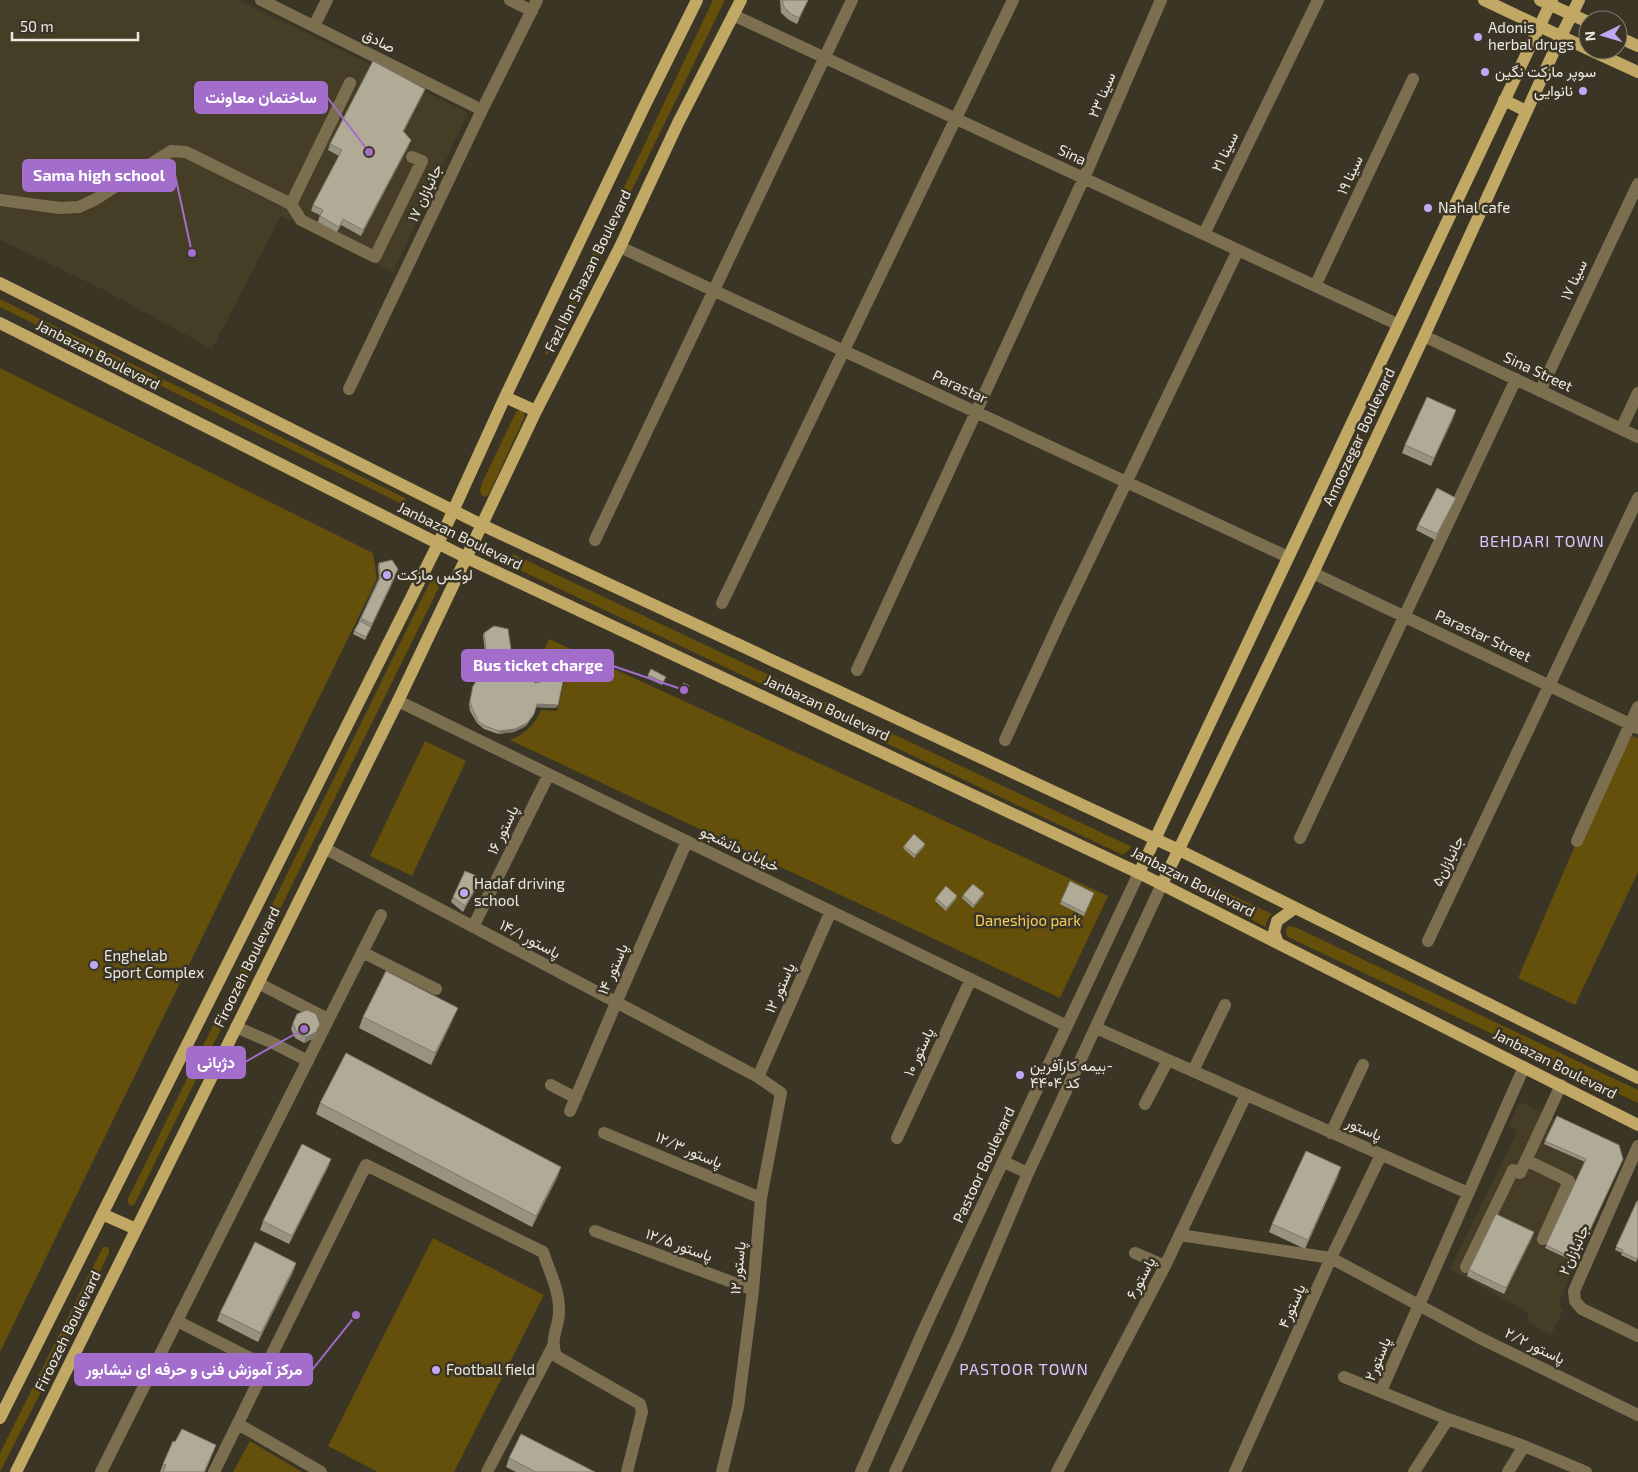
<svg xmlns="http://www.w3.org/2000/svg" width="1638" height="1472" viewBox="0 0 1638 1472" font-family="'Exo 2',Vazirmatn,sans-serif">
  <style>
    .built { fill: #463d27 }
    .green { fill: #644f0b }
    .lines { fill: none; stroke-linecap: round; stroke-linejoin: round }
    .minor { stroke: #7c6f50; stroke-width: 12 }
    .major { stroke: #c1a864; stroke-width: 12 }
    .wall { fill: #989282 }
    .shaded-wall { fill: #7c776a }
    .building { fill: #b1aa97; stroke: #7c776a }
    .poi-dot { fill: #c1a8f3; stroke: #3b3526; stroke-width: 2 }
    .labels { text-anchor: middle; stroke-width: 5; stroke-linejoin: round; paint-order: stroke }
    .poi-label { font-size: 15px; fill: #ede9e0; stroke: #3b3526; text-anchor: start }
    .street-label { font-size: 15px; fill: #ede9e0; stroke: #3b3526 }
    .park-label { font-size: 15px; fill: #f5cd5c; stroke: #3b3526 }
    .neighbourhood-label { font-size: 16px; letter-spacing: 1px; fill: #d8c5fe; stroke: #3b3526 }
    .leader { fill: none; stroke: #a36ecb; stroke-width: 2 }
    .callout-dot { fill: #a36ecb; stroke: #3b3526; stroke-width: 2 }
    .callout { fill: #a36ecb; stroke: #a36ecb; stroke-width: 2 }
    .callout-label { font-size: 16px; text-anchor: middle; font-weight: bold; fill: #fff }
  </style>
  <rect width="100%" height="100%" fill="#3b3526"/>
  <path class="built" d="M0,0H239L468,113L393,272L281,216L212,349L104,290L0,240Z
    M1520,1102L1618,1148L1622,1162L1575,1262L1559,1304L1563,1310L1551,1335L1526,1322L1529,1313L1450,1269L1517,1132L1509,1125Z"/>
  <path class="green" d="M713,0H725L572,312L548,354H545Z
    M0,299L405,498L408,507L0,307Z
    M0,368L373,553L377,579L0,1352Z
    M520,409L523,410L525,416L489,494L485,497L482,496L480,490L482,483L516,412Z
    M513,554L1132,847L1123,855L509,565Z
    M432,578L441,583L137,1199L134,1205L131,1206L128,1203V1199Z
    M549,639L1108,896L1060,998L510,740C525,734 535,725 541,710L557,711L565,679L544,650Z
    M1632,736L1638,738V872L1575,1005L1518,978L1577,841Z
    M425,741L466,761L412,876L370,856Z
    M1200,880L1272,914C1268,918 1266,921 1266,927L1195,891Z
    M1288,926L1295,927L1638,1090V1103L1288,937L1285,931Z
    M433,1238L544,1295L454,1472H378L328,1446Z
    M103,1247H107L109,1249V1253L53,1368L0,1472V1453Z
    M250,1441L302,1472H233Z"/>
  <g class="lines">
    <path class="minor" d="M261,0L482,110
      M510,0L532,11
      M733,15L1397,324
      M314,26L327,0
      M0,200L60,208L79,207L96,199L171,151L186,152L291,204L350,83
      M291,204L301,220L375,257L422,161L412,157
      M1204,234L1318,0
      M620,247L1288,557
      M1315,286L1413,79
      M1424,336L1638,437
      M349,389L482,110L537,0
      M1540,391L1638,184
      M1621,429L1638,393
      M595,540L852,0
      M1313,573L1638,728
      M722,603L1013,0
      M857,670L1084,178L1161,0
      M398,701L1067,1026
      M1005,740L1062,616L1238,250
      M1300,838L1516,379
      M1577,841L1638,707
      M324,848L758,1077L781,1093L761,1198L753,1290L738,1407L722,1472
      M473,927L549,774
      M1428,941L1638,498
      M362,952L436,989
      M258,983L328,1019
      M236,1027L273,1043L308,1061
      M1096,1028L1468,1193
      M1193,1071L1225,1005
      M758,1077L831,911
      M551,1085L576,1098
      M1145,1104L1168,1060
      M570,1111L616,1003L687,841
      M604,1133L761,1198
      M1331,1133L1363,1065
      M897,1138L971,979
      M1638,1146L1574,1291L1575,1301L1582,1309L1638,1336
      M1526,1160L1569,1181L1543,1239
      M1004,1162L1028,1173
      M595,1231L753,1290
      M1180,1235L1331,1258L1480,1338L1638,1415
      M1135,1253L1165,1266
      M1466,1267L1513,1170L1520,1173L1561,1085
      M177,1321L266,1366L366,1165L543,1252C549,1270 559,1290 559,1309C560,1327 549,1336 556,1356L640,1404L642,1412L627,1472
      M1344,1377L1448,1419L1524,1446L1586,1472
      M1381,1391L1524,1067
      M238,1424L321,1472
      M101,1472L381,915
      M214,1472L266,1366
      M487,1472L553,1346
      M861,1472L925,1327L1139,873
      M895,1472L959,1335L1028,1173L1162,884
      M1057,1472L1165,1266L1246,1095
      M1235,1472L1331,1258L1381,1155
      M1414,1472L1448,1419
      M1508,1472L1524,1446"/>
    <path class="major" d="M1484,0L1588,49
      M1540,0L1588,22
      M1618,37L1638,46
      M1590,50L1638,72
      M1504,100L1526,111
      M0,283L482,525L1179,850L1638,1078
      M0,323L465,557L1139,873L1638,1125
      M505,397L536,411
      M1139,873L1552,0
      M1162,884L1313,573L1424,336L1561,36L1579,0
      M1278,943L1274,932L1277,921L1295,908
      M102,1214L136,1229
      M0,1418L438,544L505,397L644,107L697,0
      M16,1472L398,701L536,411L620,247L678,123L741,0"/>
  </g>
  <path class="wall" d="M780,0H808L797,24L789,20L781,13Z
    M425,89L423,94L403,132L409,145L361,236L341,225L337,232L318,222L320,215L311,211L313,205L339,156L328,150L330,144Z
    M1456,410L1431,466L1402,453L1405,445Z
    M1456,498L1454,503L1435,540L1416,530L1418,525Z
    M379,563L391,586L365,640L353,634L379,578L378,566Z
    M484,633L513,664L535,683L556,708L536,707L533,716L526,726L514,732L498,734L484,729L477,723L470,711L469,704L473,686L487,669L483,636Z
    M651,669L666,677L662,685L647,678Z
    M684,683L689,686L686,694L680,691Z
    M925,844L924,847L914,858L903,848L904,846Z
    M481,878L479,883L463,912L451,902L453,897Z
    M1070,881L1093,896L1084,916L1060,904Z
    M984,893L983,896L973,908L962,898L963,895Z
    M936,898L956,899L946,911L935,901Z
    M363,1017L453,1019L431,1065L359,1028Z
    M293,1023L320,1024L314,1038L304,1043L295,1038L291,1029Z
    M320,1103L561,1167L557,1178L532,1227L316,1114Z
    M1557,1116L1622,1162L1575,1262L1545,1248L1585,1162L1544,1144Z
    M331,1159L328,1167L289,1244L260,1230L263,1221Z
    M1338,1176L1305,1249L1269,1232L1272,1224Z
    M1637,1201L1638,1258L1636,1262L1621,1255L1622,1253L1615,1250Z
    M1534,1232L1504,1294L1467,1276L1469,1270Z
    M296,1263L293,1272L258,1342L217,1321L220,1313Z
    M175,1442L216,1445L205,1472H160L163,1464Z
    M509,1458L595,1472H516L506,1467Z"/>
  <path class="shaded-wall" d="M425,89L423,94L401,137L403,131Z
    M411,140L409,145L361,236L363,230Z
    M1456,410L1453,419L1431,466L1434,458Z
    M1456,498L1454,503L1435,540L1437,534Z
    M398,569L391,586L365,640L366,637Z
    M537,704L558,705L556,708L536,707Z
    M534,714L533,716L526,726L514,732L498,734L499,731Z
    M925,844L924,847L914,858L915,855Z
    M481,878L479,883L463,912L465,906Z
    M984,893L983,896L973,908L974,905Z
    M957,896L956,899L946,911L947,908Z
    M458,1008L453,1019L431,1065L435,1053Z
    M320,1024L314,1038L304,1043L306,1037Z
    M331,1159L328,1167L289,1244L292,1236Z
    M561,1167L557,1178L532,1227L536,1216Z
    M1341,1167L1338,1176L1305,1249L1308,1240Z
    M1534,1232L1532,1238L1504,1294L1506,1288Z
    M296,1263L293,1272L258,1342L261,1333Z
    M216,1445L205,1472H204Z"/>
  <path class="building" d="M782,0H808L799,18L791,14L784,7Z
    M373,61L425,89L403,131L411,140L363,230L343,219L339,227L320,216L323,210L313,205L342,150L330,144Z
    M1427,397L1456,410L1434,458L1405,445Z
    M1437,488L1456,498L1437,534L1418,525Z
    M392,560L398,569L392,583L393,580L382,574L380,576L379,563Z
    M382,574L393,580L372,624L361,618Z
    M360,621L371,627L366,637L354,631Z
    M494,626L508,629L513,664L524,668L529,672L535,683L564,677L558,705L537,704L534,714L527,723L515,729L499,731L485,726L478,721L472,708L470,701L473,686L481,674L488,668L484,633Z
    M651,669L666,677L663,682L648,675Z
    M684,683L689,686L687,691L681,688Z
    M914,834L925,844L915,855L904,846Z
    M465,871L481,878L465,906L453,897Z
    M1070,881L1094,893L1085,913L1061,901Z
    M973,884L984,893L974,905L963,895Z
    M946,886L957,896L947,908L936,898Z
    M386,971L458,1008L435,1053L363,1017Z
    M307,1010L316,1014L320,1024L316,1032L306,1037L297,1033L293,1023L297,1014Z
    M346,1053L561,1167L536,1216L320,1103Z
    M1557,1116L1619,1145L1623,1159L1576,1260L1546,1245L1586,1159L1545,1141Z
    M302,1144L331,1159L292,1236L263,1221Z
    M1306,1151L1341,1167L1308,1240L1272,1224Z
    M1637,1201H1638V1257L1637,1259L1622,1252L1623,1250L1616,1247Z
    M1496,1214L1534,1232L1506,1288L1469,1270Z
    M255,1242L296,1263L261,1333L220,1313Z
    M182,1429L216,1445L204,1472H163L166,1465L163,1464L173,1441L175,1442Z
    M521,1434L595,1472H536L509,1458Z"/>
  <g class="poi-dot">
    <circle cx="1478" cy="37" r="5"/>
    <circle cx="1485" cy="72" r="5"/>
    <circle cx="1583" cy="91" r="5"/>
    <circle cx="1428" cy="208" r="5"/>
    <circle cx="387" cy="575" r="5"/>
    <circle cx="464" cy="893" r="5"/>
    <circle cx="94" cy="965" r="5"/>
    <circle cx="1020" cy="1075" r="5"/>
    <circle cx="436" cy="1370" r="5"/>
  </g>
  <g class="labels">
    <g class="poi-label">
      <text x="1488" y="33">Adonis<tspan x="1488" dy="17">herbal drugs</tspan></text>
      <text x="1495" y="77">سوپر مارکت نگین</text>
      <text x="1573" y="96" text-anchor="end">نانوایی</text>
      <text x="1438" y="213">Nahal cafe</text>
      <text x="397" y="580">لوکس مارکت</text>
      <text x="474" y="889">Hadaf driving<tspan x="474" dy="17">school</tspan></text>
      <text x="104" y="961">Enghelab<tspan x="104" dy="17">Sport Complex</tspan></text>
      <text x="1030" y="1071">بیمه کارآفرین-<tspan x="1030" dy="17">کد ۴۴۰۴</tspan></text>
      <text x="446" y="1375">Football field</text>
    </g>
    <g class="street-label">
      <text transform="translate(379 41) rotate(27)" y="5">صادق</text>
      <text transform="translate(1102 95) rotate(-67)" y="5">سینا ۲۳</text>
      <text transform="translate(1225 152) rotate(-64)" y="5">سینا ۲۱</text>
      <text transform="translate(1072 155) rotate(25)" y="5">Sina</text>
      <text transform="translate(1350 175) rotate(-65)" y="5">سینا ۱۹</text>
      <text transform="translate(425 193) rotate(-65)" y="5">جانبازان ۱۷</text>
      <text transform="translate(588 271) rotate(-64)" y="5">Fazl Ibn Shazan Boulevard</text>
      <text transform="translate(1574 280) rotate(-65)" y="5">سینا ۱۷</text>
      <text transform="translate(98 355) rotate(27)" y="5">Janbazan Boulevard</text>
      <text transform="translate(1538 372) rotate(25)" y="5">Sina Street</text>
      <text transform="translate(960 387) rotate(25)" y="5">Parastar</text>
      <text transform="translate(1359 437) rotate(-65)" y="5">Amoozegar Boulevard</text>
      <text transform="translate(460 536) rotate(26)" y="5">Janbazan Boulevard</text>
      <text transform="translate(1483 636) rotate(25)" y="5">Parastar Street</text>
      <text transform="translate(827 708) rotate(25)" y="5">Janbazan Boulevard</text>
      <text transform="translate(503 830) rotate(-64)" y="5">پاستور ۱۶</text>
      <text transform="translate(740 849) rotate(26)" y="5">خیابان دانشجو</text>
      <text transform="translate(1448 861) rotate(-64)" y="5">جانبازان۵</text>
      <text transform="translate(1193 882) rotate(27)" y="5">Janbazan Boulevard</text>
      <text transform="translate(530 939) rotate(28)" y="5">پاستور ۱۴/۱</text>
      <text transform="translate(247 967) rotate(-64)" y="5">Firoozeh Boulevard</text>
      <text transform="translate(613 969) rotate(-66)" y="5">پاستور ۱۴</text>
      <text transform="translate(780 988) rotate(-66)" y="5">پاستور ۱۲</text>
      <text transform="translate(919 1052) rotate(-65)" y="5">پاستور ۱۰</text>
      <text transform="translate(1555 1064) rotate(27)" y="5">Janbazan Boulevard</text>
      <text transform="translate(1364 1129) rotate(24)" y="5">پاستور</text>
      <text transform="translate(689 1150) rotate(23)" y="5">پاستور ۱۲/۳</text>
      <text transform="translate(984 1165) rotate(-65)" y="5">Pastoor Boulevard</text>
      <text transform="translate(679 1245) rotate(20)" y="5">پاستور ۱۲/۵</text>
      <text transform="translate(1574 1250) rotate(-66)" y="5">جانبازان۲</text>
      <text transform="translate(738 1268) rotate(-84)" y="5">۱۲ پاستور</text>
      <text transform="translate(1141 1278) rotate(-62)" y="5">پاستور۶</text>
      <text transform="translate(1292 1306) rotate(-66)" y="5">پاستور۴</text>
      <text transform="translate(68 1331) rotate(-64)" y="5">Firoozeh Boulevard</text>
      <text transform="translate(1535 1346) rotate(26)" y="5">پاستور ۲/۲</text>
      <text transform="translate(1378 1359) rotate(-68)" y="5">پاستور۲</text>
    </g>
    <g class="park-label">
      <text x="1028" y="926">Daneshjoo park</text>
    </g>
    <g class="neighbourhood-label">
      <text x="1542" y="547">BEHDARI TOWN</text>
      <text x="1024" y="1375">PASTOOR TOWN</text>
    </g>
  </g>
  <path class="leader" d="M369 152L327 97M192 253L175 175M684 690L613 666M304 1029L245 1062M356 1315L312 1370"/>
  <g class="callout-dot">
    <circle cx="369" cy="152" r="5"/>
    <circle cx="192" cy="253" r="5"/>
    <circle cx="684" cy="690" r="5"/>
    <circle cx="304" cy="1029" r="5"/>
    <circle cx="356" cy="1315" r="5"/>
  </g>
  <g class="callout">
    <rect x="195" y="82" width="132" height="31" rx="5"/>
    <rect x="23" y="160" width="152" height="31" rx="5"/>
    <rect x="462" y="650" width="151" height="31" rx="5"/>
    <rect x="187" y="1047" width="58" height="31" rx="5"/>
    <rect x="75" y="1354" width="237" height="31" rx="5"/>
  </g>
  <g class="callout-label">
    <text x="261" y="103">ساختمان معاونت</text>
    <text x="99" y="181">Sama high school</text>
    <text x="538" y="671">Bus ticket charge</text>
    <text x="216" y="1068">دژبانی</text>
    <text x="194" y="1375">مرکز آموزش فنی و حرفه ای نیشابور</text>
  </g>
  <g transform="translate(1603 35) rotate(265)"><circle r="24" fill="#3b3526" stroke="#827d70"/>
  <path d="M0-4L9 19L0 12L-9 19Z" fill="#c1a8f3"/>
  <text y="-8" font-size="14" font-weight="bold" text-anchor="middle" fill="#ede9e0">N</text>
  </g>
  <path d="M12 32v8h126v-8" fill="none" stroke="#ede9e0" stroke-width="2.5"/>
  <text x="20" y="32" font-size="15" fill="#ede9e0" stroke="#3b3526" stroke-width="4" paint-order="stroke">50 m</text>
</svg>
